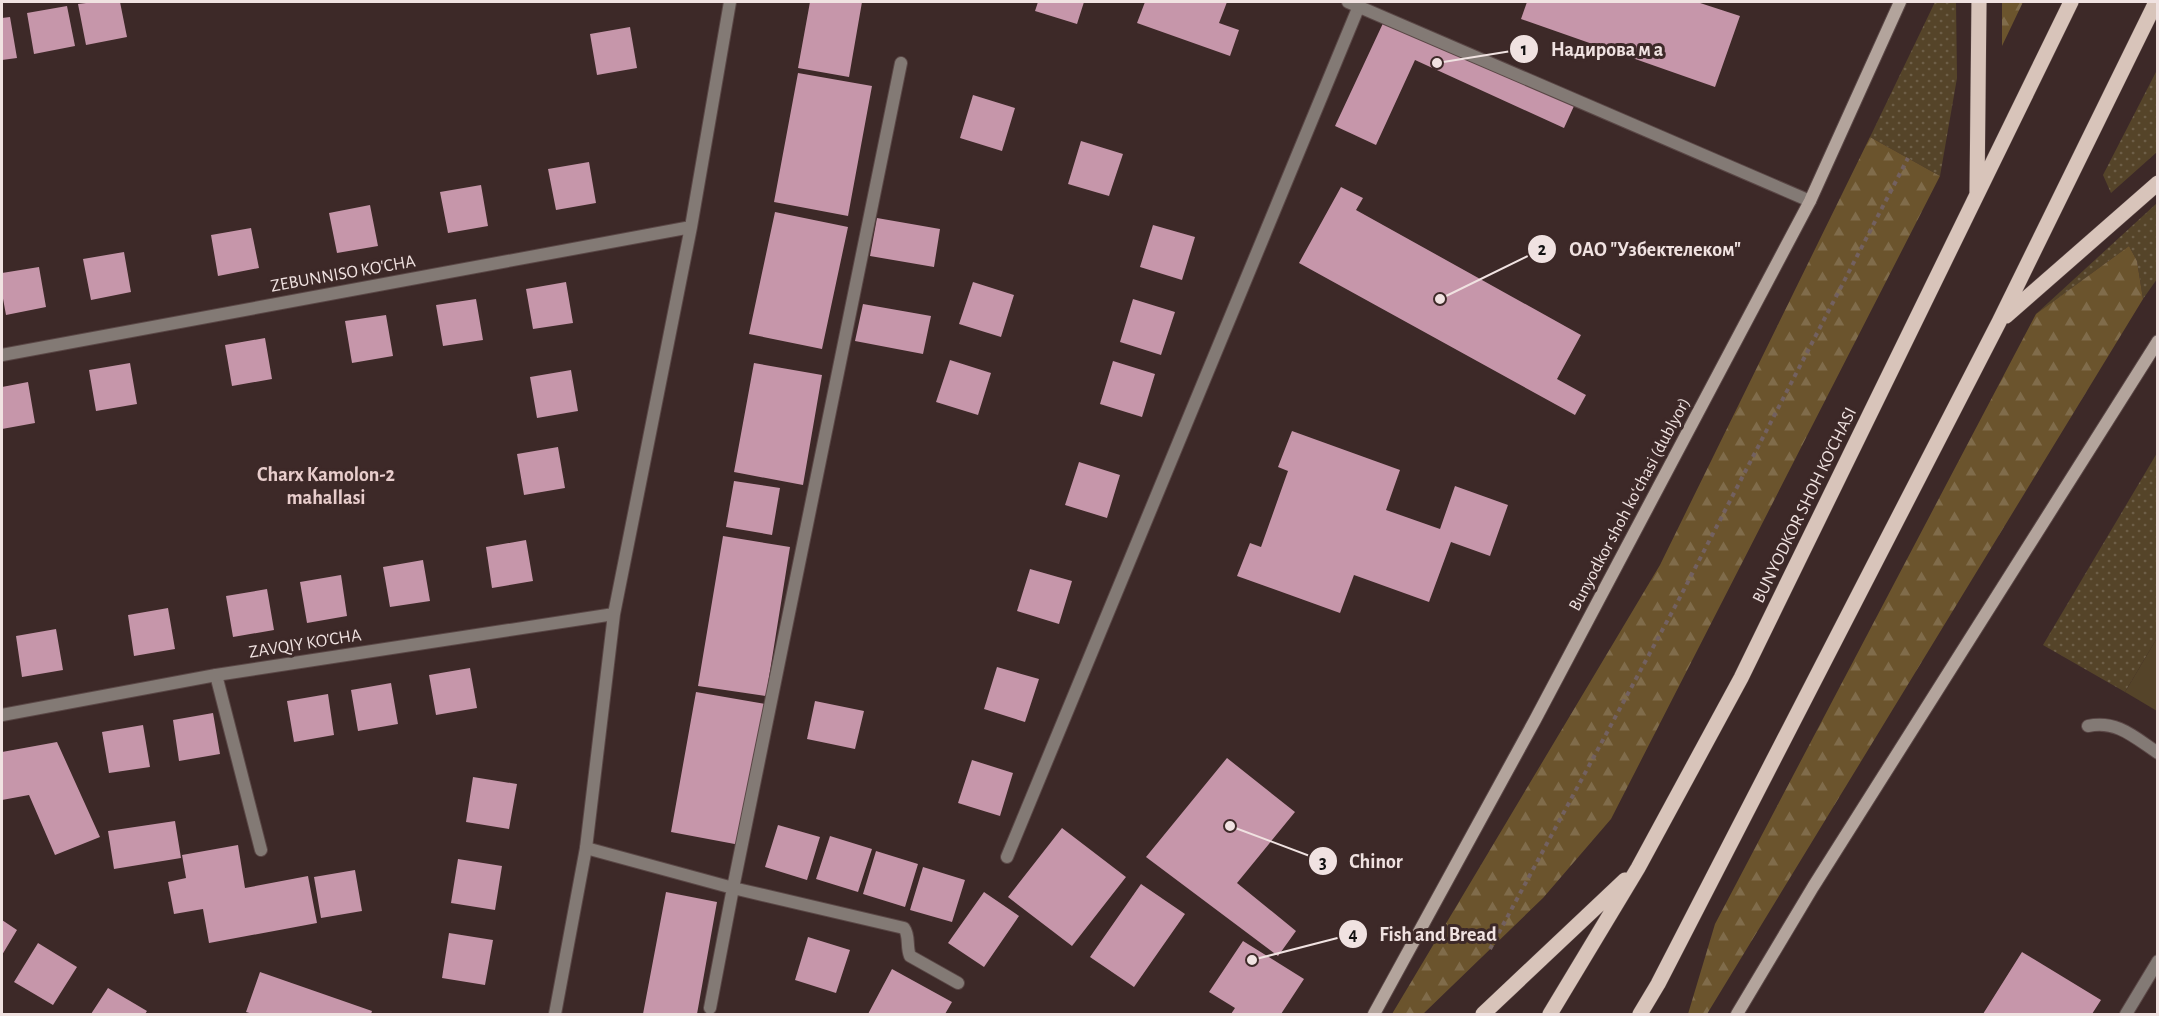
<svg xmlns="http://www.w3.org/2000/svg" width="2159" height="1016" viewBox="0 0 2159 1016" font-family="'Alegreya Sans',sans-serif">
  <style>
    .grass { fill: url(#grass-dots) }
    .forest { fill: url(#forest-firs) }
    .pitch { fill: #554429 }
    .building { fill: #c696aa }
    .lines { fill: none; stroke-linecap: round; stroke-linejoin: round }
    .lane-casing { stroke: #5a4746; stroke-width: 14 }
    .street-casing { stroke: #5a4746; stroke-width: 14 }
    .secondary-casing { stroke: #5a4746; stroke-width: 14 }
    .primary-casing { stroke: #5a4746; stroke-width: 16 }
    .path { stroke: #736160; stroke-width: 4; stroke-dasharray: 4.5 4.5; stroke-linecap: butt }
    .lane { stroke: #837a75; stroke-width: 12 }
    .street { stroke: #837a75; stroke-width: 12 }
    .secondary { stroke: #b3a49c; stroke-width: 12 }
    .primary { stroke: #d8c4ba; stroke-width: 15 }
    .labels { text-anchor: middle; stroke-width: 6; stroke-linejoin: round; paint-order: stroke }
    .street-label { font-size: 18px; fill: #f0e2e1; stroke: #3d2928 }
    .neighbourhood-label { font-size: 20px; font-weight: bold; fill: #e8cdcc; stroke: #3d2928 }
    .leader { fill: none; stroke: #f0e2e1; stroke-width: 2 }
    .callout-dot { fill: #f0e2e1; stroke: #3d2928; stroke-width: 2 }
    .mark-label { font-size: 18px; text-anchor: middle; font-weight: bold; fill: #111 }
    .callout-label { font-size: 20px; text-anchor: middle; font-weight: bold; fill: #f0e2e1; stroke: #3d2928; stroke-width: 6; stroke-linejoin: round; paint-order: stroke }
  </style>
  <defs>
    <pattern id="grass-dots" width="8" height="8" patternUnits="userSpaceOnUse" patternTransform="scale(1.5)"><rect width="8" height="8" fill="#554429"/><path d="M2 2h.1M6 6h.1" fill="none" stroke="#6e5f48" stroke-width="1.8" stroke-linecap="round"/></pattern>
    <pattern id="forest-firs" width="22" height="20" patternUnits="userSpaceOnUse" patternTransform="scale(1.5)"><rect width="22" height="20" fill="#6b542d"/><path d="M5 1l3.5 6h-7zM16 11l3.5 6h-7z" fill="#806c4b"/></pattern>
  </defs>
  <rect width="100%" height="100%" fill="#3d2928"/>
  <path class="grass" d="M1935,2H1956L1957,78L1940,176L1870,137Z
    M2157,70V152L2111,193L2103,175Z
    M2157,203V279L2143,299L2137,261L2129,246L2036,314Z
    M2157,453V638L2125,692L2043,645Z"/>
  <path class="forest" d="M2002,2H2023L2002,46Z
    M1870,137L1940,176L1611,819L1543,898L1423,1014H1392L1660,565Z
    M2129,246L2137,261L2143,299L1707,1014H1688L1715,924L2036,314Z"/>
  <path class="pitch" d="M2157,638V711L2125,692Z"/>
  <path class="building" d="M94,2H120L127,37L86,45L78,4Z
    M810,2H862L849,77L798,68Z
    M1038,2H1084L1077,24L1035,11Z
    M1145,2H1227L1219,23L1239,30L1230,56L1137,23Z
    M1527,2H1697L1740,16L1715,87L1521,19Z
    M67,6L75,46L34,54L27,13Z
    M10,17L17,58L2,60V18Z
    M1385,19L1574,106L1564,128L1415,60L1376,145L1335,126Z
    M630,27L637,68L597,75L590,34Z
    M798,73L872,86L848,216L774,202Z
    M973,95L1015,108L1002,151L960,138Z
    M1081,141L1123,154L1109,196L1068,184Z
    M589,162L596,203L556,210L548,169Z
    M481,185L488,226L448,233L440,192Z
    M1341,187L1363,198L1356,210L1581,335L1557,379L1586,395L1575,415L1299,263Z
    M370,205L378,246L337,253L329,213Z
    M775,212L848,227L822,349L749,334Z
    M877,218L940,229L934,267L870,256Z
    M1153,225L1195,237L1182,280L1140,267Z
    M251,228L259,268L218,276L211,235Z
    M124,252L131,292L91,300L83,259Z
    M39,267L46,307L6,315L2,293V273Z
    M566,282L573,323L533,329L526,289Z
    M973,282L1014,295L1001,337L959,324Z
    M476,299L483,340L443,346L436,305Z
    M1133,299L1175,312L1161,355L1120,342Z
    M863,304L931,316L923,354L855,341Z
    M386,315L393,356L352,363L345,321Z
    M265,338L272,379L232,386L225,345Z
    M950,360L991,373L978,415L936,402Z
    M1113,361L1155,374L1142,417L1100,404Z
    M130,363L137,404L96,411L89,370Z
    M754,363L822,375L803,485L734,472Z
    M571,370L578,411L537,418L530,377Z
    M28,382L35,423L2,429V387Z
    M1292,431L1400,470L1386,510L1440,529L1455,486L1508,505L1490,556L1451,542L1429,602L1354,575L1340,613L1237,576L1250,543L1261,547L1288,471L1278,467Z
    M558,447L565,488L524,495L517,454Z
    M1079,462L1120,475L1107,518L1065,505Z
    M734,481L780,488L772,535L726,527Z
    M723,536L790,547L766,696L698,686Z
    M526,540L533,581L492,588L486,547Z
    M423,560L430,601L390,607L383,567Z
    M1030,569L1072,581L1059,624L1017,611Z
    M341,575L347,616L307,623L300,582Z
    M267,589L274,630L233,637L226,596Z
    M168,608L175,649L134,656L128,615Z
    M56,629L63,670L22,677L16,636Z
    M997,667L1039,679L1025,722L984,709Z
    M470,668L477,708L436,715L429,675Z
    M391,683L398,724L358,731L351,690Z
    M696,692L765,704L740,845L671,832Z
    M328,694L334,735L294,742L287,701Z
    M815,701L864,711L855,749L807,739Z
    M213,713L220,754L179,761L173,720Z
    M143,725L150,767L109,773L102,732Z
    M57,742L100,837L55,855L29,795L2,800V752Z
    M1227,758L1295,812L1237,883L1296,931L1278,956L1146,857Z
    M972,760L1013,773L1000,816L958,803Z
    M473,777L517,784L509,829L466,822Z
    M175,821L181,858L114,869L108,831Z
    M778,825L820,837L807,880L765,867Z
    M1062,828L1126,877L1072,946L1008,897Z
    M830,836L872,849L858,892L816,879Z
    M238,845L245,888L308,876L317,923L209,943L203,909L174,914L168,882L186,878L182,855Z
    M876,851L918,864L905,907L863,894Z
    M458,859L502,866L495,910L451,903Z
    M923,867L965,880L952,922L910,910Z
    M355,870L362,911L321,918L314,877Z
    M1141,884L1185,914L1134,987L1090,957Z
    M666,892L717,902L697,1014H643Z
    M984,892L1019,916L984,967L948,943Z
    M2,920L17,930L2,955Z
    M449,933L493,940L485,985L442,978Z
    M808,937L850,950L836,993L795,980Z
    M1243,941L1304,979L1281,1014H1231L1235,1008L1209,992Z
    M38,943L77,967L53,1005L14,982Z
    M2022,952L2101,1000L2092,1014H1983Z
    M892,969L952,1002L945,1014H868Z
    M260,972L372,1011L371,1014H253L246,1012Z
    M108,988L147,1011L145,1014H91Z"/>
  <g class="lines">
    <defs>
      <path id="lane" d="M216,675L261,850
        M2088,726C2117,720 2134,737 2158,753
        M586,848L733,888L904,928C910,936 906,946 910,956L958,983
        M1007,857L1359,6
        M710,1008L733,888L901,63"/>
      <path id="street" d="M1348,2L1810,201
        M2,355L691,227
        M2,715L216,675L614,614
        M555,1014L586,848L614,614L691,227L730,2
        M2126,1014L2158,961"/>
      <path id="secondary" d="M1374,1014L1535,720L1810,201L1900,2
        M1737,1014L1813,887L2158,341"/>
      <path id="primary" d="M1977,193L1979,2
        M2006,316L2158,183
        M1483,1014L1625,880
        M1550,1014L1638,868L1741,678L2071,2
        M1640,1014L1658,984L1999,322L2156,2"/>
    </defs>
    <use href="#lane" class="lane-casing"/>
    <use href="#street" class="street-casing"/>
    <use href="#secondary" class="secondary-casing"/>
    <use href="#primary" class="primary-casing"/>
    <path class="path" d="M1490,949L1678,601L1908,158"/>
    <use href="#lane" class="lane"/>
    <use href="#street" class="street"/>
    <use href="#secondary" class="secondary"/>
    <use href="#primary" class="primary"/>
  </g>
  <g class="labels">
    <g class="street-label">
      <text transform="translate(343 273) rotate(-10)" y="6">ZEBUNNISO KO'CHA</text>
      <text transform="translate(1629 504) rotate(-62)" y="6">Bunyodkor shoh koʻchasi (dublyor)</text>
      <text transform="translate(1804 505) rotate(-64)" y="6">BUNYODKOR SHOH KO'CHASI</text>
      <text transform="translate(305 643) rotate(-9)" y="6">ZAVQIY KO'CHA</text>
    </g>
    <g class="neighbourhood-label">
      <text x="326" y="481">Charx Kamolon-2<tspan x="326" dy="23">mahallasi</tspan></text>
    </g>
  </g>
  <path class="leader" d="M1437 63L1524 49M1440 299L1542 249M1230 826L1323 861M1252 960L1353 934"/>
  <g class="callout-dot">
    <circle cx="1437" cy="63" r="6"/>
    <circle cx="1440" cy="299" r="6"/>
    <circle cx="1230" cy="826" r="6"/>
    <circle cx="1252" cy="960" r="6"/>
    <circle cx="1524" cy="49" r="15"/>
    <circle cx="1542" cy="249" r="15"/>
    <circle cx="1323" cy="861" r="15"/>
    <circle cx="1353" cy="934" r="15"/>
  </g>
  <g class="mark-label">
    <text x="1524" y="55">1</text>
    <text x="1542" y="255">2</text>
    <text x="1323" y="868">3</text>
    <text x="1353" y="940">4</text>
  </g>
  <g class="callout-label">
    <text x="1607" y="56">Надирова м а</text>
    <text x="1655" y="256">ОАО "Узбектелеком"</text>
    <text x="1376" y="868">Chinor</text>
    <text x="1438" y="941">Fish and Bread</text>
  </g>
  <rect width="2159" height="1016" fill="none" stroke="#f0e2e1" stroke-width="6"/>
</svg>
